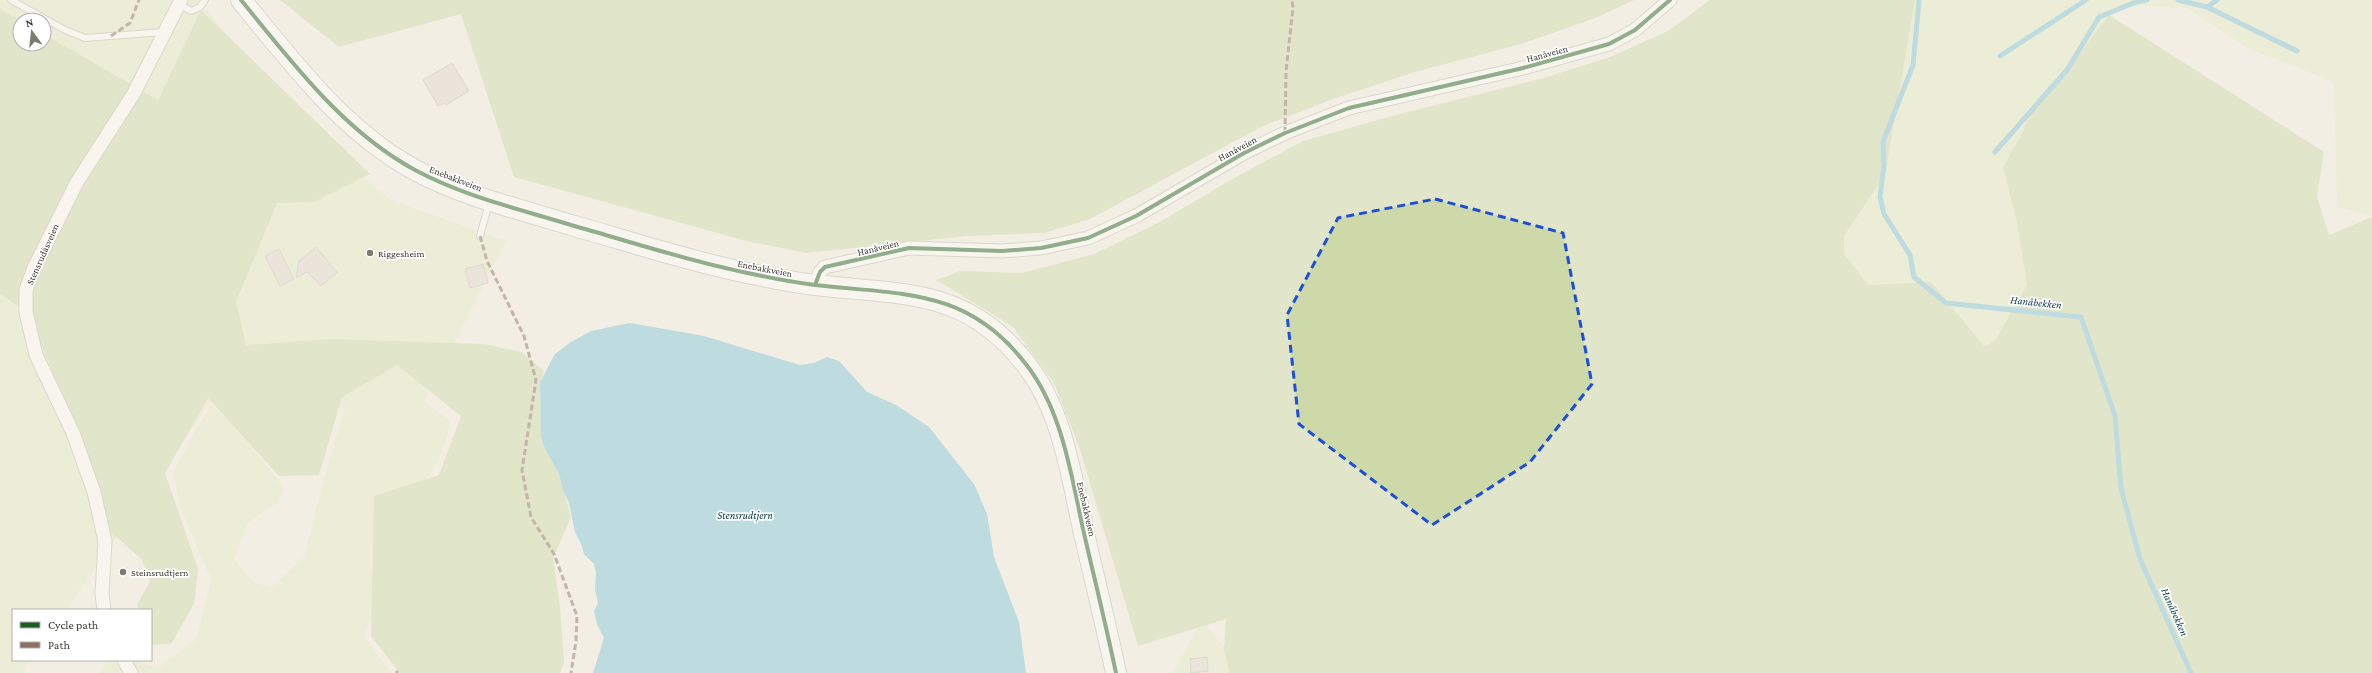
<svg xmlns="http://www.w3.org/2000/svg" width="2372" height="673" viewBox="0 0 2372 673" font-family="'Crimson Pro',serif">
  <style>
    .green { fill: #e3ecc6; fill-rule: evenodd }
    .forest { fill: #cdd9a9 }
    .water { fill: #7ec3d9 }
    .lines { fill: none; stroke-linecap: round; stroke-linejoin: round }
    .stream { stroke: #7ec3d9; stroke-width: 5 }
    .building { fill: #dfd7d0; stroke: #c5bfb9 }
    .service-casing { stroke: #bebbb2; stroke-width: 8 }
    .minor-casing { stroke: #bebbb2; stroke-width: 15 }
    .primary-casing { stroke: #bebbb2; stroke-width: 22 }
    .service { stroke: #fdfcfb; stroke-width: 6 }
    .minor { stroke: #fdfcfb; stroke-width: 13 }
    .primary { stroke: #fdfcfb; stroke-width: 20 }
    .quiet { stroke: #8d6e63; stroke-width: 3; stroke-dasharray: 6 3; stroke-linecap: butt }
    .cycleway-casing { stroke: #fff; stroke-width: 6 }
    .cycleway { stroke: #1b5e20; stroke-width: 4 }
    .marked { fill: none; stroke: #1d4ed8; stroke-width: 3; stroke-dasharray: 8 5; stroke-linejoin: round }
    .poi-dot { fill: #7d7a71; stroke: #fff; stroke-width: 1.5 }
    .labels { text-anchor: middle; stroke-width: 3.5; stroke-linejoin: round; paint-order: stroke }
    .street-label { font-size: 10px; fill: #3e3b33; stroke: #fff }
    .poi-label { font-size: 10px; fill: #3e3b33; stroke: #fff; text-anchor: start }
    .water-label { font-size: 11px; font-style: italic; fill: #0c3a49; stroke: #fff }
  </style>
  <rect width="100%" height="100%" fill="#f2eee3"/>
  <path class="green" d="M0,0H199L297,124L391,200L506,241L424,402L451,421C444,449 439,465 420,487L388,492L370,567L380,595L364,637L391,673H100L108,660H133L158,668L196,639L211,579L180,507L173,471L211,405L235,426L284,488L278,502L247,523L234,559L254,583L272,587L304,557L324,478L345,408L212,400L66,610H13V660H31L22,673H0ZM20,20H44V44H20Z
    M1915,0H2372V216L2337,207L2334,82L2247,48L2187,8L2139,5L2109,15L2020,137L2003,167L2017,223L2027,286L1996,339L1985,347L1931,282L1868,285L1844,254V236L1885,175Z
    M1202,620L1246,673H1173Z"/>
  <path class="forest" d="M280,0H1634L1598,17L1521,44L1415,72L1333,99L1261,127L1090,219L1044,233L967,236L806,253L747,241L514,177L461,14L339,47Z
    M1710,0H1915L1885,175L1844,236V254L1868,285L1931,282L1985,347L1996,339L2027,285L2017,223L2003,167L2020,137L2037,99L2076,58L2109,15L2324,152L2317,197L2329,235L2372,217V673H1230L1224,649L1226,619L1138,646L1080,449L1054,383L1012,326L936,280L960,271L1022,273L1094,254L1158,223L1234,178L1303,141L1396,115L1544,78L1610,57L1668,31Z
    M0,9L20,20V44H44V34L158,100L201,10L370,174L314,202L277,203L236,302L246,345L330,339L484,344L521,352L544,371L540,382L541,437L545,449L559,474L571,517L553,558L560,607L564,662L560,673H400L371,636L374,496L439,475L461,416L397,365L342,397L319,475L279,476L208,398L165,473L198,569L194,604L171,644L151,645V610H138L137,605L150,581L142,560L108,529L93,468L28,313L0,294Z"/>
  <path class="water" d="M630,323L704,336L800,365L814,363L827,357L839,361L867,392L896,405L929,427L974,484L987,514L994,557L1019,622L1026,673H593L604,638L597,624L594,611L598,603L595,590L596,572L594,564L584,554L582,546L575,532L569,503L563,490L559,474L545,449L541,437L540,382L555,354L571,342L591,331Z"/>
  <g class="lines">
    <path class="stream" d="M1919,0L1913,65L1883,142L1884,165L1880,197L1884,214L1910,255L1914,277L1946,303L2081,317L2115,416L2121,488L2140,559L2191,673
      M2178,0L2207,7L2297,51
      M2207,7L2217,0
      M2000,56L2086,0
      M1995,152L2067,70L2099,17L2136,2L2147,0"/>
  </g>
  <path class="building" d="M452,63L469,91L446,105L445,103L438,106L423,80Z
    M316,247L337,272L321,286L307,272L296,278L299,261Z
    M279,249L294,279L280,286L265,256Z
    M483,264L488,283L470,288L465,269Z
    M1207,657L1208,671L1191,673L1190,659Z"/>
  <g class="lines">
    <defs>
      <path id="service" d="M11,0L65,30L85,38L163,32
        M179,4L191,11L200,7L205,0
        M480,236L489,203"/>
      <path id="minor" d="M815,285L820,272L825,267L909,248L1002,251L1041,248L1088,238L1136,216L1244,153L1285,133L1349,108L1523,68L1609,44L1635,30L1670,0
        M104,610L102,594L105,541L94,492L73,433L36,355L26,312V290L34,268L77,182L134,93L181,0
        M124,660L131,673"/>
      <path id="primary" d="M241,0C292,62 343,131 415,170C463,196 519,209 571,225C628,241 685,260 743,272C766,277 791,282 815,285C900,295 966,287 1025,363C1062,409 1071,474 1083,529C1094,577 1106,625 1116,673"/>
    </defs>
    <use href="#service" class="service-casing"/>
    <use href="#minor" class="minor-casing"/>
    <use href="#primary" class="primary-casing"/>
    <use href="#service" class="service"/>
    <use href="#minor" class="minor"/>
    <use href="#primary" class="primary"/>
    <path class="quiet" d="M111,36L130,23L139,0
      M1285,133L1286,71L1293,8L1292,0
      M480,236L487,261L524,336L536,380L522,470L531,517L554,554L577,616L576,641L571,673
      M396,671L398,673"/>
    <defs>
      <path id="cycleway" d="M241,0C292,62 343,131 415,170C463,196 519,209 571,225C628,241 685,260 743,272C766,277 791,282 815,285C900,295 966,287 1025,363C1062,409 1071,474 1083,529C1094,577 1106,625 1116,673
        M815,285L820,272L825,267L909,248L1002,251L1041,248L1088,238L1136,216L1244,153L1285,133L1349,108L1523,68L1609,44L1635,30L1670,0"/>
    </defs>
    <use href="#cycleway" class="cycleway-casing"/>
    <use href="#cycleway" class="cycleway"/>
  </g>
  <path d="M0 0H2372V673H0ZM1435,199L1563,233L1592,384L1530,462L1432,525L1299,424L1287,315L1338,218Z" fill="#f2eee3" fill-opacity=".55" fill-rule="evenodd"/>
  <path class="marked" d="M1435,199L1563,233L1592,384L1530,462L1432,525L1299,424L1287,315L1338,218Z"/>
  <g class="poi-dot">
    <circle cx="370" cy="253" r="4"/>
    <circle cx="123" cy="572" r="4"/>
  </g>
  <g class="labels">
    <g class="street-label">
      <text transform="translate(1547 53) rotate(-15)" y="4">Hanåveien</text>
      <text transform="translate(1237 148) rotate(-28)" y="4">Hanåveien</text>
      <text transform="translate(456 178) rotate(21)" y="4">Enebakkveien</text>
      <text transform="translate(878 247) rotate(-13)" y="4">Hanåveien</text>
      <text transform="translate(42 254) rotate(-66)" y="4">Stensrudåsveien</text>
      <text transform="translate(765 268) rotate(11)" y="4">Enebakkveien</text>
      <text transform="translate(1087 509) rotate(77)" y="4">Enebakkveien</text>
    </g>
    <g class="poi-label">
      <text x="378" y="257">Riggesheim</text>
      <text x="131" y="576">Steinsrudtjern</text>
    </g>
    <g class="water-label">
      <text transform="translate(2036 302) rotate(6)" y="4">Hanåbekken</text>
      <text x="745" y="519">Stensrudtjern</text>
      <text transform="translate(2175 612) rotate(66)" y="4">Hanåbekken</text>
    </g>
  </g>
  <rect x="12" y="609" width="140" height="52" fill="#ffffff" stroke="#b2b1ad"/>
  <rect x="20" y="622" width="20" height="6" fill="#1b5e20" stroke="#b2b1ad"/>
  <text x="48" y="629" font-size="12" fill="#3e3b33">Cycle path</text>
  <rect x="20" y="642" width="20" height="6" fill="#8d6e63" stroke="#b2b1ad"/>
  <text x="48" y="649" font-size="12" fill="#3e3b33">Path</text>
  <g transform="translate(32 32) rotate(345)"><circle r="19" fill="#ffffff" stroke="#b2b1ad"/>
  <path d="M0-3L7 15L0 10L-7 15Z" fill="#7d7a71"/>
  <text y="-6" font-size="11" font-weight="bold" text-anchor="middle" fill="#3e3b33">N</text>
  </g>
</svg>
